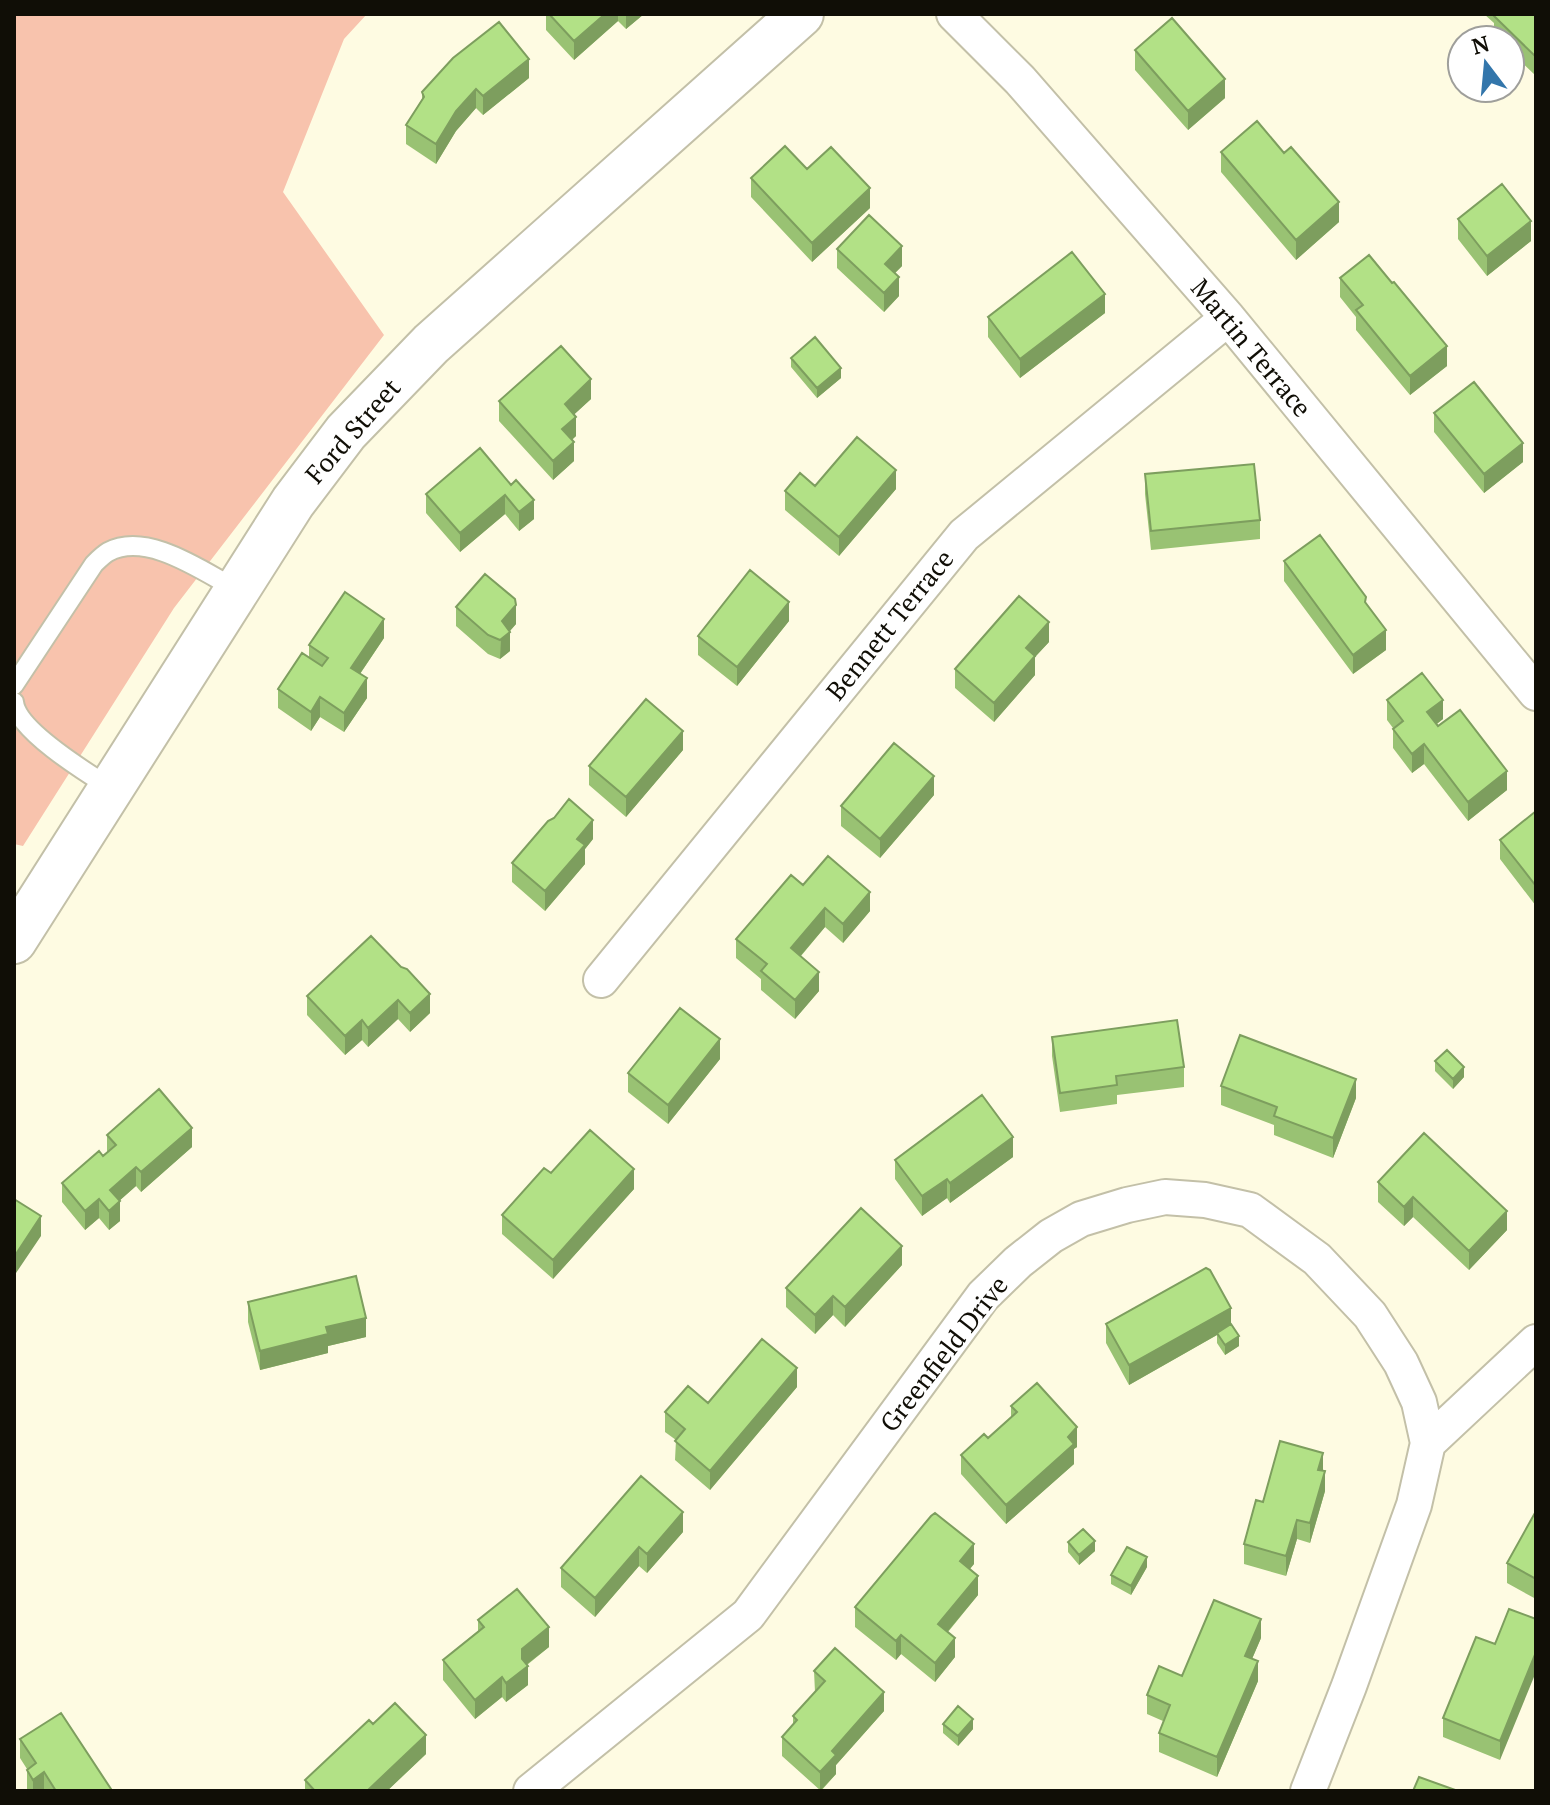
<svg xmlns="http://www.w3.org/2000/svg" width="1550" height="1805" viewBox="0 0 1550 1805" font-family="'PT Serif',serif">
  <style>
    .green { fill: #f8c3ad }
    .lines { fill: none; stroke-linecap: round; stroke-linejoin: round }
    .service-casing { stroke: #c3c0a8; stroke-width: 22 }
    .minor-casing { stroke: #c3c0a8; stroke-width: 38 }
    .tertiary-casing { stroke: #c3c0a8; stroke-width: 48 }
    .service { stroke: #fff; stroke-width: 18 }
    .minor { stroke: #fff; stroke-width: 34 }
    .tertiary { stroke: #fff; stroke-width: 44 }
    .wall { fill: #99c273 }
    .shaded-wall { fill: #7d9e5e }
    .building { fill: #b2e186; stroke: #7d9e5e; stroke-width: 2 }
    .labels { text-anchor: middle; stroke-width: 7; stroke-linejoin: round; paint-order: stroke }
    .street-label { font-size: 26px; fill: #100e06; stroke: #fff }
  </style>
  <rect width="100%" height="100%" fill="#fefbe2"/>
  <path class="green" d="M14,14H367L344,39L283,192L384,335L174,608L23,846L14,844Z"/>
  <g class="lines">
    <defs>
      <path id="service" d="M14,685L94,564C98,560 103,555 108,552C147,531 202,571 236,589
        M14,702C17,730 87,773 111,788"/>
      <path id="minor" d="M954,14L1020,80L1228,318L1536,693
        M601,980L964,535L1228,318
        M1428,1443L1536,1342
        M531,1791L748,1615L983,1296L1018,1262L1051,1236L1081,1219L1127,1205L1165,1197L1205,1200L1250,1210L1317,1259L1370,1315L1401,1363L1419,1402L1428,1443L1414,1505L1349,1686L1308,1791"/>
      <path id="tertiary" d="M14,941L293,502L346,432L431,344L801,14"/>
    </defs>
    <use href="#service" class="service-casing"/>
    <use href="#minor" class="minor-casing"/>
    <use href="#tertiary" class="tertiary-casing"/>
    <use href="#service" class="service"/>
    <use href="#minor" class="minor"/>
    <use href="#tertiary" class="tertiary"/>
  </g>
  <path class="wall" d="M546,14H644L626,29L618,21L574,60L546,30Z
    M1484,14H1536V76L1510,51V40H1499L1494,35V23Z
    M1135,50L1225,98L1188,130L1135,70Z
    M529,78L483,115L476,108L456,131L436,164L406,144V125L422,99V92Z
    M1221,152L1339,222L1296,260L1221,172Z
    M807,169L870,208L812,262L751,197V178Z
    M1458,219L1531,241L1487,276L1458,239Z
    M837,249L902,266L895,273L899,296L884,312L837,268Z
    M1340,278L1392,283L1447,366L1410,395L1356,330V317L1340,297Z
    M1105,313L1020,378L988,337V317Z
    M791,358L841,378L817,398L791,367Z
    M591,399L574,414L576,436L572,440L574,461L553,480L499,421V401Z
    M1434,413L1523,462L1484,493L1434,432Z
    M480,448L534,519L519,531L505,514L460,552L426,513V494Z
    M1145,474L1260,520V539L1151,550L1145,494Z
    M815,486L896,489L839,556L785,510V491Z
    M1284,561L1366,603L1386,650L1353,674L1284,581Z
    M456,607L516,624L510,631V651L500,659L488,654L456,626Z
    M789,621L737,686L698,655V636Z
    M384,638L360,674L367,698L344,732L320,717L311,731L278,708V689L309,658V645Z
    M1049,642L1035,657V675L994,722L955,688V669Z
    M1387,700L1443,719L1437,724L1507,790L1468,821L1424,764L1412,773L1393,748V728L1387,720Z
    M683,750L626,817L589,785V766Z
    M934,795L880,858L841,826V806Z
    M1536,811V906L1500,859V840Z
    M593,839L585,849V864L545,911L512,882V863Z
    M803,885L870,911L843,943L825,927L801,956L819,991L795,1019L761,990V979L736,958V939Z
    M371,936L430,1013L410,1032L398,1019L368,1047L362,1040L345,1055L307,1015V996Z
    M1052,1037L1184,1067V1087L1117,1095V1104L1060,1112L1052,1056Z
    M720,1059L668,1124L628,1092V1073Z
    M1435,1061L1464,1077L1453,1089L1435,1071Z
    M1221,1086L1356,1098L1333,1158L1274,1135V1125L1221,1105Z
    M107,1135L192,1147L141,1192L136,1186L119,1201L120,1221L109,1230L99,1218L85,1230L62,1202V1183L107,1152Z
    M1013,1157L950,1203L947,1198L922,1216L895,1179V1160Z
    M551,1173L634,1189L553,1279L502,1234V1215Z
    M1378,1182L1507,1230L1469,1270L1413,1217L1404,1226L1378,1202Z
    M902,1265L845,1327L833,1315L815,1334L786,1307V1288Z
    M248,1302L366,1337L328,1346V1353L260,1370L248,1322Z
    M1106,1324H1231L1239,1346L1225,1355L1217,1343V1335L1129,1385L1106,1343Z
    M797,1387L710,1490L675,1460L676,1440L665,1432V1412L708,1403Z
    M1011,1406L1077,1447L1074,1449V1464L1006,1524L961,1474V1455L988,1438L1011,1418Z
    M1323,1471L1325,1491L1310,1543L1297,1539L1286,1576L1244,1564V1544L1263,1502Z
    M1536,1511V1599L1507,1583V1563Z
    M683,1532L647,1573L639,1566L595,1617L561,1587V1568Z
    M1068,1542L1095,1551L1079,1565L1068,1552Z
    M974,1564L970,1569L978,1595L948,1632L955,1657L935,1682L901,1654L896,1660L855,1627V1607Z
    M1147,1567L1131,1595L1111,1584V1575Z
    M1509,1609L1500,1760L1443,1737V1718L1495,1644Z
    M478,1620L549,1647L527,1665L528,1685L506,1702L502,1697L475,1719L443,1680V1660L478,1631Z
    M1261,1638L1252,1659L1258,1681L1217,1777L1159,1752V1733L1163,1721L1147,1714V1695Z
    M814,1671L884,1711L836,1765V1774L821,1791L782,1756V1737L793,1724V1716L815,1692Z
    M373,1724L426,1754L387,1791H305V1780Z
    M943,1724L973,1729L958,1746L943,1733Z
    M20,1739L111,1791H28L27,1789V1769L20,1758Z"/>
  <path class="shaded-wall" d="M605,14H618V21L574,60V41Z
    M626,14H644L626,29Z
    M529,59V78L483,115V96Z
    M1225,79V98L1188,130V111Z
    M476,89V108L456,131L436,164V144L456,111Z
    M870,188V208L812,262V243Z
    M1339,202V222L1296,260V240Z
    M1531,221V241L1487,276V256Z
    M902,246V266L885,283V264Z
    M899,277V296L884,312V293Z
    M1105,294V313L1020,378V359Z
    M1447,346V366L1410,395V376Z
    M841,368V378L817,398V388Z
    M591,379V399L565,423V404Z
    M576,417V436L562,448V429Z
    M574,442V461L553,480V461Z
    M1523,443V462L1484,493V474Z
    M896,470V489L839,556V537Z
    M505,495V514L460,552V533Z
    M534,500V519L519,531V512Z
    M789,602V621L737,686V667Z
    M516,605V624L508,633L510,632V651L500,659L502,621Z
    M384,619V638L351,687V668Z
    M1049,622V642L1035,657V675L994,722V703L1026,648Z
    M1386,630V650L1353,674V655Z
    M367,678V698L344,732V713Z
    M320,697V717L311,731V712Z
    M1443,700V719L1427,731V712Z
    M683,731V750L626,817V797Z
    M1424,744V764L1412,773V754Z
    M1507,771V790L1468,821V802Z
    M934,776V795L880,858V839Z
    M593,820V839L585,849V864L545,911V891L577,839Z
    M870,892V911L843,943V924Z
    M825,908V927L791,967V948Z
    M819,972V991L795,1019V1000Z
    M430,994V1013L410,1032V1013Z
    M398,1000V1019L368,1047V1028Z
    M362,1020V1040L345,1055V1036Z
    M720,1039V1059L668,1124V1105Z
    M1464,1067V1077L1453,1089V1079Z
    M1356,1079V1098L1333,1158V1138Z
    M192,1128V1147L141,1192V1172Z
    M1013,1137V1157L950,1203V1183Z
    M136,1167V1186L110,1209V1190Z
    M634,1169V1189L553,1279V1260Z
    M947,1179V1198L922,1216V1196Z
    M1413,1197V1217L1404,1226V1207Z
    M99,1199V1218L85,1230V1211Z
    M120,1201V1221L109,1230V1211Z
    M1507,1211V1230L1469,1270V1251Z
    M41,1216V1236L14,1276V1257Z
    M902,1246V1265L845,1327V1307Z
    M833,1296V1315L815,1334V1315Z
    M1231,1308V1327L1129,1385V1365Z
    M366,1318V1337L328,1346V1353L260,1370V1351L326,1327Z
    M1239,1336V1346L1225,1355V1345Z
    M797,1368V1387L710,1490V1471Z
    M1077,1427V1447L1074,1449V1464L1006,1524V1505L1068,1437Z
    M1323,1453V1472L1318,1470Z
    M1325,1471V1491L1310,1543V1523Z
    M683,1512V1532L647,1573V1554Z
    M1297,1520V1539L1286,1576V1556Z
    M1095,1541V1551L1079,1565V1555Z
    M974,1544V1564L960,1580V1561Z
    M639,1547V1566L595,1617V1598Z
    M1147,1557V1567L1131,1595V1586Z
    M978,1576V1595L938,1643V1624Z
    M1261,1619V1638L1245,1675V1656Z
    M549,1627V1647L522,1668V1649Z
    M901,1635V1654L896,1660V1641Z
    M955,1638V1657L935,1682V1663Z
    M1536,1652V1672L1500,1760V1741Z
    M16,1657V1677L14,1678V1658Z
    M1258,1661V1681L1217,1777V1757Z
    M528,1666V1685L506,1702V1683Z
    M502,1677V1697L475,1719V1700Z
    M884,1692V1711L836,1765V1774L820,1791V1772L832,1751Z
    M973,1719V1729L958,1746V1736Z
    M426,1735V1754L387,1791H367Z
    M44,1772V1791H33V1780Z"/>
  <path class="building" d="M549,14H605L574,41Z
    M1496,14H1536V57L1494,16Z
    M1172,18L1225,79L1188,111L1135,50Z
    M499,22L529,59L483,96L476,89L456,111L436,144L406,125L424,97L422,92L453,58Z
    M1257,121L1284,153L1291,147L1339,202L1296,240L1221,152Z
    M785,146L807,169L831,147L870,188L812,243L751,178Z
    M1502,184L1531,221L1487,256L1458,219Z
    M869,215L902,246L885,264L899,277L884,293L837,249Z
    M1072,252L1105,294L1020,359L988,317Z
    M1369,255L1392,283L1394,282L1447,346L1410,376L1356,310L1363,305L1340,278Z
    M815,337L841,368L817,388L791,358Z
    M561,346L591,379L565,404L576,417L562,429L574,442L553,461L499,401Z
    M1474,382L1523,443L1484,474L1434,413Z
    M857,437L896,470L839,537L785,491L800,473L815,486Z
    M480,448L511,485L516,480L534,500L519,512L505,495L460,533L426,494Z
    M1254,464L1260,520L1151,531L1145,474Z
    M1320,535L1366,597L1365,602L1386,630L1353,655L1284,561Z
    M750,570L789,602L737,667L698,636Z
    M485,574L515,599L516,605L502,621L510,632L500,640L488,635L456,607Z
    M345,592L384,619L351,668L367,678L344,713L320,697L311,712L278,689L302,653L322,666L328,658L309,645Z
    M1019,596L1049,622L1026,648L1035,656L994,703L955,669Z
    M1422,673L1443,700L1427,712L1438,726L1460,710L1507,771L1468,802L1424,744L1412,754L1393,729L1403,721L1387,700Z
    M646,699L683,731L626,797L589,766Z
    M894,743L934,776L880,839L841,806Z
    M569,799L593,820L577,839L585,845L545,891L512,863L548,821L554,818Z
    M1536,811V886L1500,840Z
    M828,856L870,892L843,924L825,908L791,948L819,972L795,1000L761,971L767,964L736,939L791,875L803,885Z
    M371,936L401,967L407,969L430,994L410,1013L398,1000L368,1028L362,1020L345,1036L307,996Z
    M680,1008L720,1039L668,1105L628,1073Z
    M1177,1020L1184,1067L1116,1076L1117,1085L1060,1093L1052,1037Z
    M1240,1035L1356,1079L1333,1138L1274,1116L1277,1107L1221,1086Z
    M1447,1050L1464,1067L1453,1079L1435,1061Z
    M159,1089L192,1128L141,1172L136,1167L110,1190L120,1201L109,1211L99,1199L85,1211L62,1183L99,1151L103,1156L116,1145L107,1135Z
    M982,1095L1013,1137L950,1183L947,1179L922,1196L895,1160Z
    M590,1130L634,1169L553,1260L502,1215L544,1168L551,1173Z
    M1424,1133L1507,1211L1469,1251L1413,1197L1404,1207L1378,1182Z
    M14,1199L41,1216L14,1257Z
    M861,1208L902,1246L845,1307L833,1296L815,1315L786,1288Z
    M1206,1268L1210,1270L1231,1308L1129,1365L1106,1324Z
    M356,1276L366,1318L326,1327L328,1334L260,1351L248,1302Z
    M1231,1324L1239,1336L1225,1345L1217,1333Z
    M762,1339L797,1368L710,1471L675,1441L685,1429L665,1412L688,1386L708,1403Z
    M1037,1383L1077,1427L1068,1437L1074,1444L1006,1505L961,1455L984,1434L988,1438L1017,1412L1011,1406Z
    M1280,1441L1323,1453L1318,1470L1325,1471L1310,1523L1297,1520L1286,1556L1244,1544L1256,1500L1263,1502Z
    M641,1476L683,1512L647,1554L639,1547L595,1598L561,1568Z
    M1536,1511V1579L1507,1563Z
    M935,1513L974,1544L960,1561L978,1576L938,1624L955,1638L935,1663L901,1635L896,1641L855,1607L931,1516Z
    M1083,1529L1095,1541L1079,1555L1068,1542Z
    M1127,1547L1147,1557L1131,1586L1111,1575Z
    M517,1589L549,1627L522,1649V1659L528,1666L506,1683L502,1677L475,1700L443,1660L484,1627L478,1620Z
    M1214,1600L1261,1619L1245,1656L1258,1661L1217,1757L1159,1733L1170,1705L1147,1695L1159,1666L1182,1676Z
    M1509,1609L1536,1619V1652L1500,1741L1443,1718L1476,1637L1495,1644Z
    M835,1648L884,1692L832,1751L836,1755L820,1772L782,1737L797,1720L793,1716L825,1681L814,1671Z
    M395,1703L426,1735L367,1791H315L305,1780L369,1720L373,1724Z
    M958,1706L973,1719L958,1736L943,1724Z
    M61,1713L111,1789L108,1791H56L44,1772L33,1780L27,1770L36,1763L20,1739Z
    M1419,1777L1458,1791H1413Z"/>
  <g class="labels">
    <g class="street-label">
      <text transform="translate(1251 348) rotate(50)" y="9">Martin Terrace</text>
      <text transform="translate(353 431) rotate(-49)" y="9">Ford Street</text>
      <text transform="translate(890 625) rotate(-51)" y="9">Bennett Terrace</text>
      <text transform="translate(944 1354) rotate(-52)" y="9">Greenfield Drive</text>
    </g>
  </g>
  <rect width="1550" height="1805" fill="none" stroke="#100e06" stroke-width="32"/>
  <g transform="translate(1486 64) rotate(344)"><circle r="38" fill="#ffffff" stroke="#9f9f9b" stroke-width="2"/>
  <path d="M0-6L14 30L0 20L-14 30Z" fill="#3376ab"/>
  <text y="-12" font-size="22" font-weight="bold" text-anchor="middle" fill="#100e06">N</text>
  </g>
</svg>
